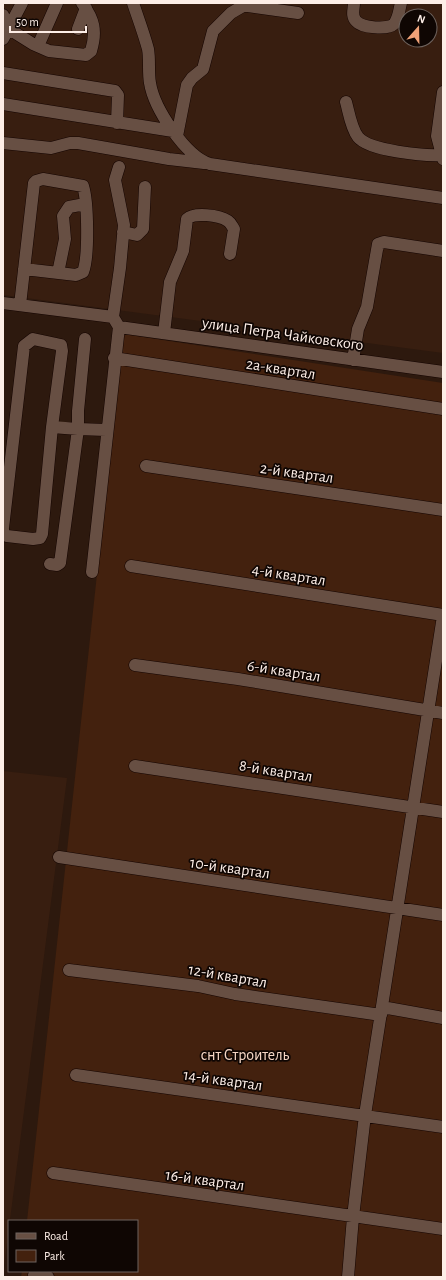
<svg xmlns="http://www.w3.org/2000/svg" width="446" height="1280" viewBox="0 0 446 1280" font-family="'Alegreya Sans',sans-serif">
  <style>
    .built { fill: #381e10; fill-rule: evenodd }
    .green { fill: #43210e }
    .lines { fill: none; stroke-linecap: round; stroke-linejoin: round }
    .minor-casing { stroke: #140400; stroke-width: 13 }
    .minor { stroke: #674f43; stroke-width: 12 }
    .labels { text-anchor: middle; stroke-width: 3.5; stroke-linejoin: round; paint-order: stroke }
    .street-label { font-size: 16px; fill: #fdeee7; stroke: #0f0603 }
    .park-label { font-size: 16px; fill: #f4d5c4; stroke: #0f0603 }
  </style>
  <rect width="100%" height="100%" fill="#2d190e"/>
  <path class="built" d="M3,3H443V353L3,295ZM406,16H430V40H406Z
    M3,771L67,778L3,1274Z"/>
  <path class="green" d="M123,334L443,383V1277H21L22,1271H137V1221H27Z"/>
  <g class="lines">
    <defs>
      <path id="minor" d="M133,3C138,18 144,34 148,49C150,60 148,72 150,83C154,108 185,156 210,164L443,198
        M354,3C354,9 351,16 356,21C362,28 388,30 394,24C399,18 399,10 401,3
        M3,15L9,29L33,44L49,51L86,55L91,51C97,31 94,19 82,3
        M78,29L86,8
        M3,39L22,3
        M38,46L57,3
        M3,73L115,91L118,95L117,123
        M443,92L437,136L443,159
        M346,102C349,113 351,128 358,137C369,151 425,156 442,155
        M3,104L173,131
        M177,136L187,85L192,78L203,69L213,31L231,13L243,6H248L298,13
        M3,143L51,148L70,143H78L169,159L204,163
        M123,232L137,235L143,229L145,187
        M58,273L65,239L63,216L69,207L85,204
        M3,303L113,317
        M20,305L34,183L36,181L43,179L83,186C88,202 89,257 83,272L76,275L24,269
        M119,327L443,372
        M164,333L170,282L183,251L187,219C194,212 219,215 228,221C231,223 232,226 234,229L230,254
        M114,358L443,409
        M353,360L358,329L367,307L378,244L384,242L443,251
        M52,427L78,429V411L85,339
        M146,466L443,510
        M3,528L24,346L33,339L61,345L62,351L52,427L42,534L40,538L33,539L7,536L4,534L3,530
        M50,564L57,565L60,563L78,429L106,430
        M131,566L443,615
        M92,572L119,327L113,317L120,268L124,225L115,180L119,167
        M135,665L238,679L443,713
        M135,766L443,812
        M59,857L443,915
        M69,970L198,986L235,994L381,1015
        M382,1007L443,1018
        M76,1075L443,1127
        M53,1173L443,1229
        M34,1275L48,1277
        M348,1277L353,1217L365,1115L443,616"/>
    </defs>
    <use href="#minor" class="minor-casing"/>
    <use href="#minor" class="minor"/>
  </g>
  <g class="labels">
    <g class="street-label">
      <text transform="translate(283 333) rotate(8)" y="6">улица Петра Чайковского</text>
      <text transform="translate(281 368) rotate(9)" y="6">2а-квартал</text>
      <text transform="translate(297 472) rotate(8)" y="6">2-й квартал</text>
      <text transform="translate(289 574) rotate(9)" y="6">4-й квартал</text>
      <text transform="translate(284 670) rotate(9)" y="6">6-й квартал</text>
      <text transform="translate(276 770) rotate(9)" y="6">8-й квартал</text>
      <text transform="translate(230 867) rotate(8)" y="6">10-й квартал</text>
      <text transform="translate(228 975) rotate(10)" y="6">12-й квартал</text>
      <text transform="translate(223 1079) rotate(8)" y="6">14-й квартал</text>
      <text transform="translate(205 1179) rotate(8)" y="6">16-й квартал</text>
    </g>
    <g class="park-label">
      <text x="245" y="1060">снт Строитель</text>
    </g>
  </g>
  <rect width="446" height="1280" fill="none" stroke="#fdeee7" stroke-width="8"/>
  <rect x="8" y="1220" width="130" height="52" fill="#0f0603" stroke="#6e635e"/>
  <rect x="16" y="1233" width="20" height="6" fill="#674f43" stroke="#6e635e"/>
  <text x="44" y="1240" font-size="12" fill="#fdeee7">Road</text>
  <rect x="16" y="1250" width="20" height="12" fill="#43210e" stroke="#6e635e"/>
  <text x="44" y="1260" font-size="12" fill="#fdeee7">Park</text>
  <g transform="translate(418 28) rotate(20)"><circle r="19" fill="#0f0603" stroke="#6e635e"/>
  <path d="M0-3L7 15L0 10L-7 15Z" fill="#f0a279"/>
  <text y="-6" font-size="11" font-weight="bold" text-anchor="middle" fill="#fdeee7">N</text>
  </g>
  <path d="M10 26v6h76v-6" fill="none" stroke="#fdeee7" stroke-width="2"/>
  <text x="16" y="26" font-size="12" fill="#fdeee7" stroke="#0f0603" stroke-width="3" paint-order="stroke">50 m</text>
</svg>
